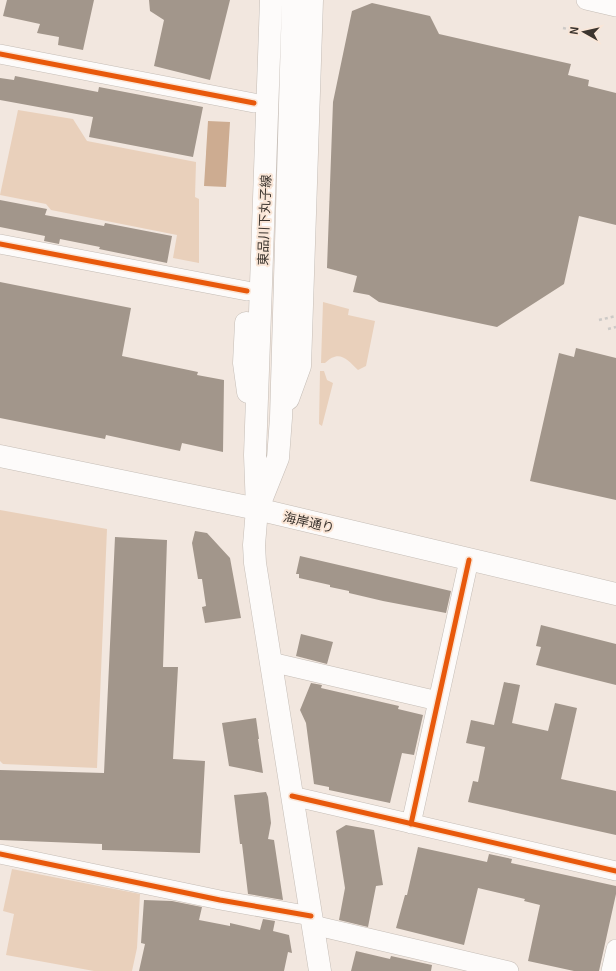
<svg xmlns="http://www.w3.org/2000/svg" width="616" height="971" viewBox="0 0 616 971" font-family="Georgia,'Noto Sans JP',serif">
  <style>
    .green { fill: #e9d0bb }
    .water { fill: #cdac91 }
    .building { fill: #a2968b }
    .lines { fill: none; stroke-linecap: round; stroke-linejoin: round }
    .minor-casing { stroke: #c5bdb6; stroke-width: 20 }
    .major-casing { stroke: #c5bdb6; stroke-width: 23 }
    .highway-casing { stroke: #c5bdb6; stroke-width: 23 }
    .path { stroke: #cdcac7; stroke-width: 2.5; stroke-dasharray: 3 3; stroke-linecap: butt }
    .minor { stroke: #fdfbfa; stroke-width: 19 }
    .major { stroke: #fdfbfa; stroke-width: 22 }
    .highway { stroke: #fdfbfa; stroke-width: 22 }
    .cycleway-casing { stroke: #fae6d7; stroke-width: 8 }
    .cycleway { stroke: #e8590c; stroke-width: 5 }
    .labels { text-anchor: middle; stroke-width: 4; stroke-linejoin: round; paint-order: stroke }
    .street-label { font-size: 13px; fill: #3c352f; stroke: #fae6d7 }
  </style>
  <rect width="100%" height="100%" fill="#f2e7df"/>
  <path class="green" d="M18,110L73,119L87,141L196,162L195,197L199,199V263L173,258L177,235L51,210L46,204L0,195Z
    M323,302L349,309L348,315L375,321L366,366L358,370C347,359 339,349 325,363H321Z
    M320,371H324L327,380L333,383L322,426L319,424Z
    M0,510L107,529L97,768L3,764L0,761Z
    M12,869L140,894L137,948L132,971H94L6,955L14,914L3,911Z"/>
  <path class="water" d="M208,121L230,122L226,187L204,186Z"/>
  <path class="building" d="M7,0H94L83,50L58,45L59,37L37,33L40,24L3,16Z
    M149,0H230L210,80L154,66L164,20L150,11Z
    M372,3L430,16L439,34L571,64L568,75L589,80L588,86L616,93V225L579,216L564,284L497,327L379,302L369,295L353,292L357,276L327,268L333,102L352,11Z
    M15,76L98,92L99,87L203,107L193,157L89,137L93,117L0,100V78L14,80Z
    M0,200L47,209L45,215L104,226L105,223L172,236L167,263L99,249L100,247L60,239L59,244L44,241L45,236L0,227Z
    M0,282L131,308L122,356L198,372L197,375L224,380L223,452L182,443L180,451L106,435L105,439L0,418Z
    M576,348L616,358V500L530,481L559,353L574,357Z
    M195,531L207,533L230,558L241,618L205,623L202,607L206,606L202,579H198L192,543Z
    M115,537L167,540L163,667H178L173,759L205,761L200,853L102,850V844L0,840V770L104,773Z
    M300,556L451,591L446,613L383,601L349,593V591L330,587V585L299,578V574H296Z
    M541,625L616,644V685L536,665L541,647L536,646Z
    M301,634L333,642L327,664L296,656Z
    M504,682L520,685L512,723L548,731L555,703L577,708L561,779L616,791V835L468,802L473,781L478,782L485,747L466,743L471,720L494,725Z
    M311,683L322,685L321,688L399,706L398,709L423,715L414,755L402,753L390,803L329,790V787L314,784L306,723L300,710Z
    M256,718L259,739H258L263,773L229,766L222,723Z
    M266,792L268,797L271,823L268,839L274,840L283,900L248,894L242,844H240L234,795Z
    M346,825L374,830L383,885L376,886L368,927L339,920L345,888L336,831Z
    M418,847L487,862L489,854L512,859L511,863L616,886V894L599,971H574L528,961L540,905L524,901L525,899L478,888L464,945L396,928L405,895H407Z
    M144,900L172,901L202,907L199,920L230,926V923L260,930L263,919L275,921L273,931L289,935L292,953L288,952L284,971H139L145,944L141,943Z
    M356,951L390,959L391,956L432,965L431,971H351Z"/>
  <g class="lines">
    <defs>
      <path id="minor" d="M586,0L616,7
        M0,54L254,103
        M0,244L247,291
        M271,662L438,701
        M292,796L616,871
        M411,824L469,560
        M0,854L220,900L311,916
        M313,925L509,971
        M611,971L616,949"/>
      <path id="major" d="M271,0L255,455L257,509L254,545L255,563L320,971
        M246,323L244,363L248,392
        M288,399L300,366L312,0
        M260,503L278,458L281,418L293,0"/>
      <path id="highway" d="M0,456L257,509L616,594"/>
    </defs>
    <use href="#minor" class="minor-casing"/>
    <use href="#major" class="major-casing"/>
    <use href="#highway" class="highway-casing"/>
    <path class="path" d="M563,28L595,35L597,30
      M599,320L616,316
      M608,329L616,327"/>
    <use href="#minor" class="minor"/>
    <use href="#major" class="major"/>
    <use href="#highway" class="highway"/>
    <defs>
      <path id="cycleway" d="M0,54L254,103
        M0,244L247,291
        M292,796L616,871
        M411,824L469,560
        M0,854L220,900L311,916"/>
    </defs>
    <use href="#cycleway" class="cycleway-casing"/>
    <use href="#cycleway" class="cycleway"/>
  </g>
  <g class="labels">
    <g class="street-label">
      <text transform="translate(264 220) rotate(-88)" y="5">東品川下丸子線</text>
      <text transform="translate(309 522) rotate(13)" y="5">海岸通り</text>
    </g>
  </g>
  <g transform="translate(584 32) rotate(278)" stroke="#fae6d7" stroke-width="3" paint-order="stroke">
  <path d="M0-3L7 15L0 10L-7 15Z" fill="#3c352f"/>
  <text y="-6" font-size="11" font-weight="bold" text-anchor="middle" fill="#3c352f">N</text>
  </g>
</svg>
